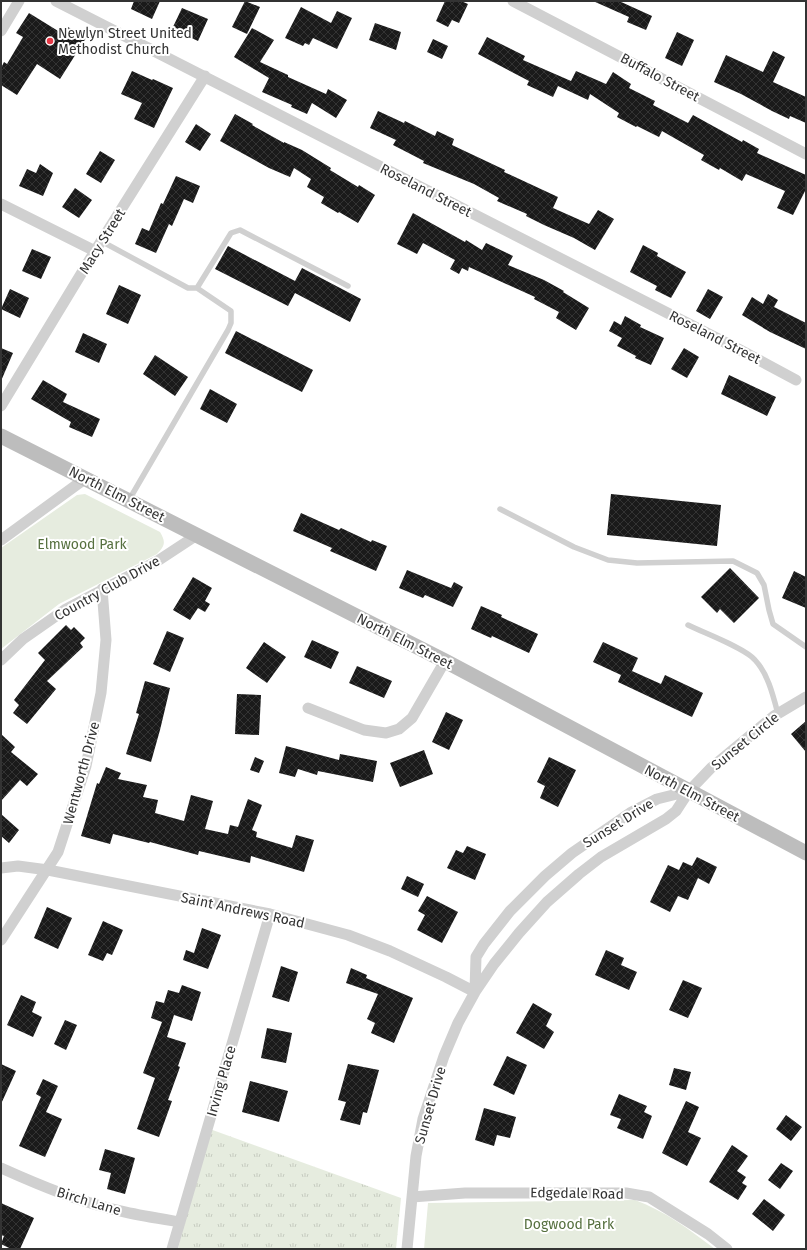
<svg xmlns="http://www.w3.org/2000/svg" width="807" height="1250" viewBox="0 0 807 1250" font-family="'Fira Sans',sans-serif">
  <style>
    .grass { fill: url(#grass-tufts) }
    .park { fill: #e6ecdf }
    .building { fill: url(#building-cross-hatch) }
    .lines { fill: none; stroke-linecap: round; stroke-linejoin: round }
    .lane { stroke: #d0d0d0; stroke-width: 5.5 }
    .street { stroke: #d0d0d0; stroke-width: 11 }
    .secondary { stroke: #bdbdbd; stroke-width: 15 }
    .poi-dot { fill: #e63946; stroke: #fff; stroke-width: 1.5 }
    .labels { text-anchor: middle; stroke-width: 4; stroke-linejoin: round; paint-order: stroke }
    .poi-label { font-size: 14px; fill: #333; stroke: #fff; text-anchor: start }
    .street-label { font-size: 14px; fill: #333; stroke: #fff }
    .park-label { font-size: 14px; fill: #56703f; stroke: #fff }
  </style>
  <defs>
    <pattern id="grass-tufts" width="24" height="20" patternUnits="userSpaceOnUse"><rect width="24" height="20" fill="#e6ecdf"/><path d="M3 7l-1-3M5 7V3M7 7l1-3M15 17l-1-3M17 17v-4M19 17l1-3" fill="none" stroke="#c6cbc0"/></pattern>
    <pattern id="building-cross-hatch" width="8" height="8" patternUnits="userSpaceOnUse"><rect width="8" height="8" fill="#1a1a1a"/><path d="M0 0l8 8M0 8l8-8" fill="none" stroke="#333"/></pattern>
  </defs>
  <rect width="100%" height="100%" fill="#fff"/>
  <path class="grass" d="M207,1128L401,1198L396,1249H178Z"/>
  <path class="park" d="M85,494L160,532C166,542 165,546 157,554L59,604L1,649V548L77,495Z
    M635,1200C665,1211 690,1230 715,1249H424L428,1203Z"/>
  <path class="building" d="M134,1H160L152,19L131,9Z
    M245,1L260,7L247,34L232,27Z
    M445,1H461L468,4L459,23L452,20L448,27L436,21Z
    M593,1H619L652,16L646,30L627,22L629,17Z
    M301,7L331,23L337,11L352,18L337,49L313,38L309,45L305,43L303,46L285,38Z
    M182,8L208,19L198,41L172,29Z
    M29,13L63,34L68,27L86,38L60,79L37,64L17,95L1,85V68L4,62L7,64L23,37L16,33Z
    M375,23L401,32L396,50L369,40Z
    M252,28L274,40L260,62L288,75V77L326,94L328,89L347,100L336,118L312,103L307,114L291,107L292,105L262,92L269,78L234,57Z
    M677,32L694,40L682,66L665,58Z
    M487,37L525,56L523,60L571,81L576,71L606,84L613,72L631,84L629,88L655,101L653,105L688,123L693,115L742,142L743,140L759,149L757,153L806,175V189L793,215L777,208L785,191L746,174L742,181L720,168L719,170L701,160L704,155L662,131L659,137L637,126L636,127L617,117L619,113L590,94L588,100L558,86L553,97L527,85L529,81L478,54Z
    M433,39L448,46L442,59L427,52Z
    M773,51L785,57L773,82L806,97V123L790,116L789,119L772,111L741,94L714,82L726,55L763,72Z
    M132,71L152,80L153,79L173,88L154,128L134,119L142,103L121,94Z
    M378,111L404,123L405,121L435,136L437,131L454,139L452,145L505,170L504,172L558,197L553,208L589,224L598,210L614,219L595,250L574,238L544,225L526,216L527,214L497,201L499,198L474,184L423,163L424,161L393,145L396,140L370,128Z
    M235,114L253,124L252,125L284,143V142L302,150L331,168L330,170L358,187L359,185L375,195L358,223L339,212L338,213L321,203L324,197L307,187L311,179L294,168L290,177L269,168L220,141Z
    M196,124L211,134L200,151L185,142Z
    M100,151L115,160L101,183L86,174Z
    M40,164L53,173L43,196L19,186L27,169L36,173Z
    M176,176L200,186L193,203L184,199L172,226L169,224L156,253L135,244L142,228L149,231L161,203L163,204Z
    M75,188L92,200L79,218L62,207Z
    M413,213L465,242L466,240L482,250L486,243L513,256L508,265L544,280L564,291L563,292L589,308L576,330L556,318L559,312L534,299L535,297L469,267L468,271L462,268L459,274L450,269L455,260L423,243L417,254L397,244Z
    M643,245L658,253L657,256L686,272L671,298L655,290L657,286L630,272Z
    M228,246L295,281L302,268L361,299L350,322L295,293L288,306L215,269Z
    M32,249L51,257L41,279L22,271Z
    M119,285L141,295L128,324L106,314Z
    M10,289L29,298L20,318L1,309Z
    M708,289L723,297L710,319L696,311Z
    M768,294L778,300L774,307L806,323V349L770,332L742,315L752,297L763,304Z
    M625,316L641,325L640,327L664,338L651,365L635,358L636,356L617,346L622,338L609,331L614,321L621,325Z
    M236,331L313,370L302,392L225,353Z
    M83,333L107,344L99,363L75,352Z
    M1,348L13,353L1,381Z
    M684,348L699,357L687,378L671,369Z
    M155,355L188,377L175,396L143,374Z
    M729,375L776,397L767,416L721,394Z
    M43,380L67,394L63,402L100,419L92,437L69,427L71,422L31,399Z
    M210,389L237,404L227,423L200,409Z
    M611,494L721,505L717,546L607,535Z
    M301,513L339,530L341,528L371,542L372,540L387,546L376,571L330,551L332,548L293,531Z
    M730,568L759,598L734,623L720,609L717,613L701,597Z
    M407,570L451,588L454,582L463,587L453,607L425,595L423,598L399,588Z
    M794,571L806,577V608L782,598Z
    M193,577L212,588L205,601L210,604L205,612L198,608L190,620L173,610Z
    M481,606L502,615L501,617L538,634L529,653L492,636L491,638L471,629Z
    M66,625L71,630L74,627L85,638L80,643L83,647L47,681L56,689L27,724L13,713L19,705L14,700L45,660L38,653Z
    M167,631L184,638L170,672L153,664Z
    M312,640L339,652L331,669L304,657Z
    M264,642L286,657L267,683L246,668Z
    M603,642L638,658L632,671L661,684L665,675L703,693L692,717L618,682L621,675L593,662Z
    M357,666L392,681L384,698L349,683Z
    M145,681L170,688L160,730L151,762L126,754L139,714L136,713Z
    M237,694L261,695L259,735L235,734Z
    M446,712L463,720L449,750L432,742Z
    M806,721V752L791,734Z
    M1,734L15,747L11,752L38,774L27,786L20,780L1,801Z
    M286,746L339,760L340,754L377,761L373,782L318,771L317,775L298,769L295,777L279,773Z
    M424,750L433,774L400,787L390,763Z
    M255,757L264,761L259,773L250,770Z
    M549,757L576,770L558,807L540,798L545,786L537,782Z
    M106,767L121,773L118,779L147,785L143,797L158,800L155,813L184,821L191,795L213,801L205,829L228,834L230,825L238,827L248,799L262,805L252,830L257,832L256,837L292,848L296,835L314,840L304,872L251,856L250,863L199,851L198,855L150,842L149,843L113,834L110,844L81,836L97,783L99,784Z
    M1,814L19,830L9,843L1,836Z
    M467,846L486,854L475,880L447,868L456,850L463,853Z
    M697,857L717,867L709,884L698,878L688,900L678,896L670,912L650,902L668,865L679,870L683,862L692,866Z
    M407,876L424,884L418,897L401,889Z
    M427,896L458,912L442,943L417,930L425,915L418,911Z
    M47,907L72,918L58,949L34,938Z
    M103,921L123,930L112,955L107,953L103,961L88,955Z
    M202,928L221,935L208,969L183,960L186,950L194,953Z
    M606,950L624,958L621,965L637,972L629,990L595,975Z
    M281,966L298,972L289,1002L272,997Z
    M351,968L367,975L366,978L413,998L394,1043L371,1033L375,1023L367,1019L378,994L346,983Z
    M683,980L702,988L688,1018L669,1010Z
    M182,985L201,992L192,1021L174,1015L167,1037L186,1043L178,1066L180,1067L168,1100L172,1101L159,1137L137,1129L155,1078L143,1073L162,1022L151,1018L156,1001L164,1003L168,990L179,993Z
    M21,995L36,1002L32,1012L42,1017L33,1037L7,1025Z
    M533,1003L552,1014L546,1026L554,1032L544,1049L516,1033Z
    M65,1020L77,1025L66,1050L54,1044Z
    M267,1028L292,1033L286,1063L261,1058Z
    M507,1056L527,1065L514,1095L493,1085Z
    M1,1064L16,1071L1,1104Z
    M348,1064L379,1070L367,1113L363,1112L360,1125L340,1120L346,1102L338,1100Z
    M674,1068L691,1072L686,1090L669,1085Z
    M43,1079L58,1086L46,1112L62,1119L45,1157L19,1146L41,1097L36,1094Z
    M250,1081L288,1091L279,1122L242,1112Z
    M619,1094L647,1106L644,1112L652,1116L643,1139L617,1128L621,1119L610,1115Z
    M686,1101L699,1107L688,1132L701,1138L687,1166L662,1153Z
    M484,1108L516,1117L510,1138L497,1135L494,1146L475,1140Z
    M786,1115L802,1127L791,1141L776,1129Z
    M732,1145L748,1156L737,1171L746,1177L742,1183L747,1186L738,1200L709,1182Z
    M105,1149L135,1158L125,1194L107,1189L111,1173L99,1170Z
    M781,1163L793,1171L780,1189L768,1180Z
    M764,1199L785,1215L773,1231L752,1214Z
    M1,1203L34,1218L20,1249H11L1,1244L4,1236L1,1235Z"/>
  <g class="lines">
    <path class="lane" d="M101,241L188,288H197L231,233L240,230L348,286
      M129,500L228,330L231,323V311L197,288
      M500,509L574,547L608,560L637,563L733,561L757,573L764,585L769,610L773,624L806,647
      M688,625C704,633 745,648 755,660C768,674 773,695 778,714"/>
    <path class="street" d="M56,1L740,350L796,380
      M513,1L806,154
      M1,31L19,1
      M1,204L95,251
      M1,406L95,251L205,76
      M1,540L86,478
      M1,660L23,639L66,609L159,560L197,535
      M308,708L364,730L386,733L399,729L412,718L445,661
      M1,868L18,866L48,870L270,914L348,935L390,951L446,977L475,992
      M1,940L58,852L86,766L101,693L106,640L102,589
      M475,991L476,957L484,944L510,911L545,876L572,853L630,813L657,799L689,791
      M1,1168C41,1186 82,1203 125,1212C143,1216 162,1219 180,1222
      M412,1197L465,1193H626L649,1197L708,1234L727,1249
      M172,1249L270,914
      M407,1249L416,1156L423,1119L444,1056L458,1023L475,992L494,964L519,933L547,902L579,874L601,857L666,819L676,811L689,791L711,768L774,716L806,697"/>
    <path class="secondary" d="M1,436L445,661L806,853"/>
  </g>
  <circle class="poi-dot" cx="50" cy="41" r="4"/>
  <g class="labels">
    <g class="poi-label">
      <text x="58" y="38">Newlyn Street United<tspan x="58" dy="16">Methodist Church</tspan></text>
    </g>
    <g class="street-label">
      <text transform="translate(660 77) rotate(28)" y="5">Buffalo Street</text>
      <text transform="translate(426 190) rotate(27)" y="5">Roseland Street</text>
      <text transform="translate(102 241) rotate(-58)" y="5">Macy Street</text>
      <text transform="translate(715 337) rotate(27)" y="5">Roseland Street</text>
      <text transform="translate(117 494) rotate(27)" y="5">North Elm Street</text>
      <text transform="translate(107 588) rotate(-29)" y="5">Country Club Drive</text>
      <text transform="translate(405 641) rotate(27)" y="5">North Elm Street</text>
      <text transform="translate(745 741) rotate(-39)" y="5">Sunset Circle</text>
      <text transform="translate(81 773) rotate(-75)" y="5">Wentworth Drive</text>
      <text transform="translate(692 793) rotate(28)" y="5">North Elm Street</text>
      <text transform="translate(618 823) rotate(-32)" y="5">Sunset Drive</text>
      <text transform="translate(243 910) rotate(12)" y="5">Saint Andrews Road</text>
      <text transform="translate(221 1081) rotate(-74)" y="5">Irving Place</text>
      <text transform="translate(430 1105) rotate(-74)" y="5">Sunset Drive</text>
      <text transform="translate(577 1193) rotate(1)" y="5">Edgedale Road</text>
      <text transform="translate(89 1201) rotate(17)" y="5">Birch Lane</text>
    </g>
    <g class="park-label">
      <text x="82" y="549">Elmwood Park</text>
      <text x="569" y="1229">Dogwood Park</text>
    </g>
  </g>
  <rect width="807" height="1250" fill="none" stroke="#333333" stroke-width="4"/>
</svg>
